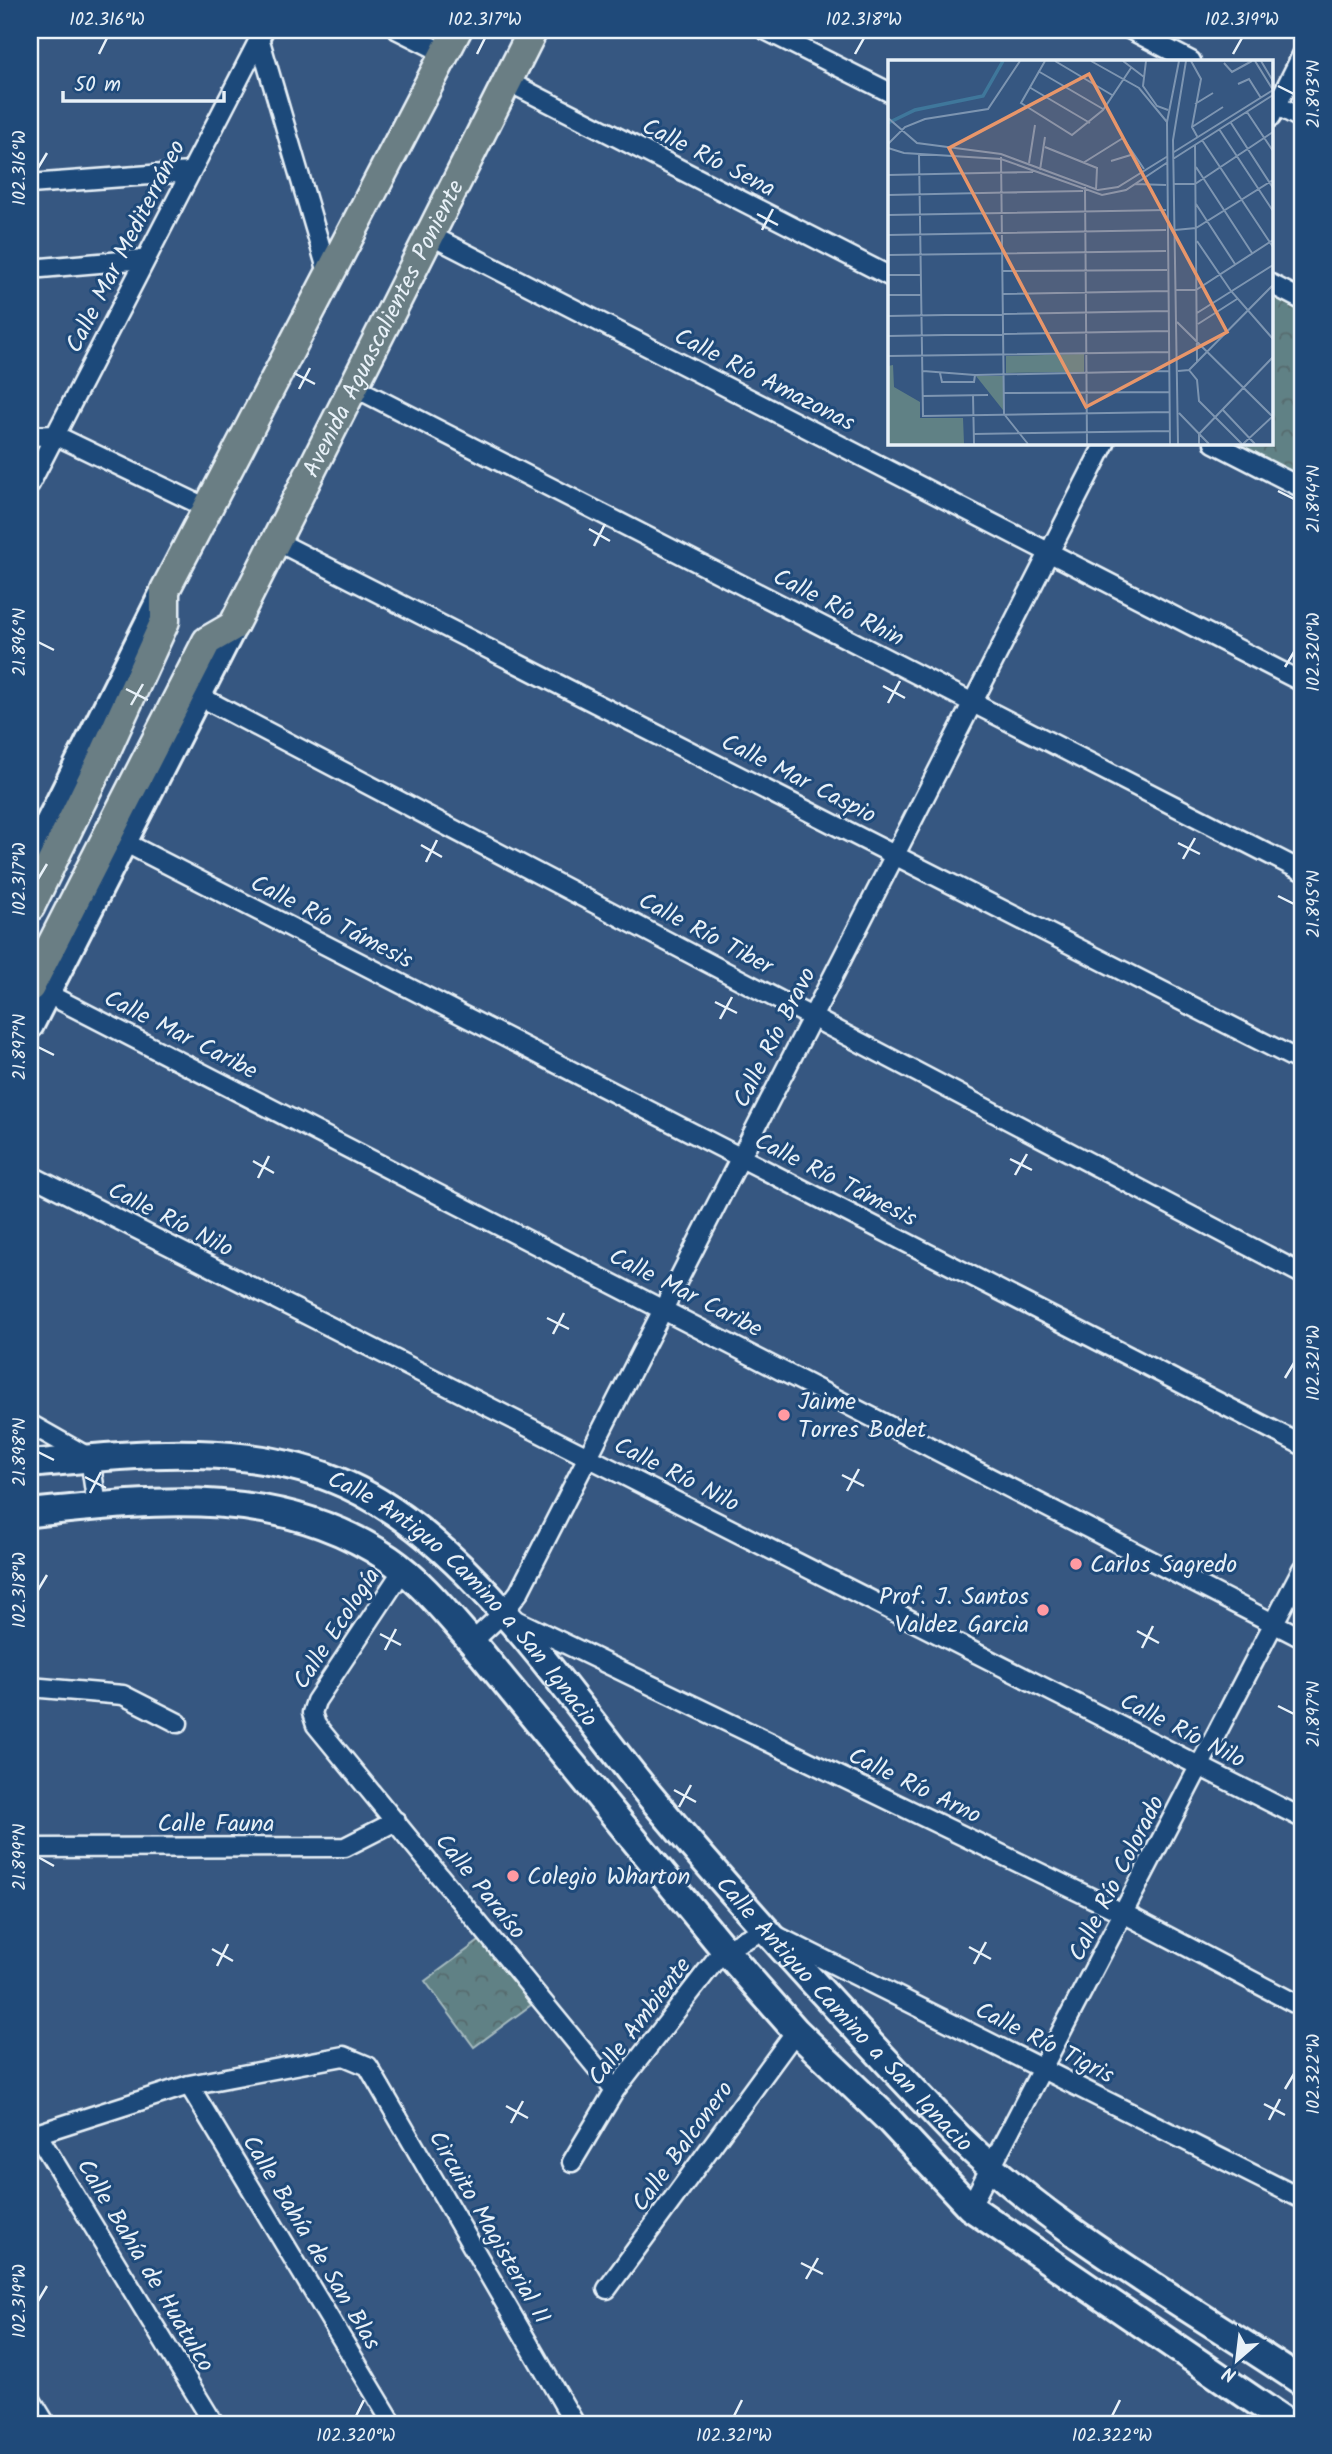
<svg xmlns="http://www.w3.org/2000/svg" width="1332" height="2454" viewBox="0 0 1332 2454" font-family="Kalam,sans-serif">
  <style>
    .forest { fill: url(#forest-crowns); stroke: #a4b9be; stroke-width: 2 }
    .lines { fill: none; stroke-linecap: round; stroke-linejoin: round }
    .street-casing { stroke: #e8f1f8; stroke-width: 23 }
    .secondary-casing { stroke: #e8f1f8; stroke-width: 32 }
    .primary-casing { stroke: #e8f1f8; stroke-width: 33 }
    .street { stroke: #1f4a7a; stroke-width: 18 }
    .secondary { stroke: #1f4a7a; stroke-width: 26 }
    .primary { stroke: #6b7e84; stroke-width: 28 }
    .ticks { fill: none; stroke: #e8f1f8; stroke-width: 2.5 }
    .poi-dot { fill: #ff9aa2; stroke: #1f4a7a; stroke-width: 2.5 }
    .labels { text-anchor: middle; stroke-width: 6; stroke-linejoin: round; paint-order: stroke }
    .street-label { font-size: 24px; fill: #e8f1f8; stroke: #1f4a7a }
    .poi-label { font-size: 24px; fill: #e8f1f8; stroke: #1f4a7a; text-anchor: start }
    .inset-river { fill: none; stroke: #3f779b; stroke-width: 3.5 }
    .inset-road { fill: none; stroke: #7d95b1; stroke-width: 2 }
    .view { fill: #e8966a; fill-opacity: 0.15; stroke: #e8966a; stroke-width: 3.5 }
    .inset-edge { fill: none; stroke: #e8f1f8; stroke-width: 3.5 }
    .neatline { fill: none; stroke: #e8f1f8; stroke-width: 2.5 }
    .ticks-label { font-size: 18px; text-anchor: middle; fill: #e8f1f8 }
  </style>
  <defs>
    <pattern id="forest-crowns" width="20" height="18" patternUnits="userSpaceOnUse" patternTransform="scale(1.75)"><rect width="20" height="18" fill="#608185"/><path d="M2 6a3 3 0 1 1 6 0M12 15a3 3 0 1 1 6 0" fill="none" stroke="#566a6d"/></pattern>
  </defs>
  <rect width="100%" height="100%" fill="#365781"/>
  <filter id="ink" filterUnits="userSpaceOnUse"><feTurbulence type="fractalNoise" baseFrequency=".0143" numOctaves="2"/><feDisplacementMap in="SourceGraphic" scale="14" xChannelSelector="R" yChannelSelector="G"/><feConvolveMatrix kernelMatrix="1 2 1 2 8 2 1 2 1" color-interpolation-filters="sRGB"/></filter>
  <g filter="url(#ink)">
    <path class="forest" d="M1271,295L1302,312V478L1233,443H1271Z
      M482,1939L531,2005L474,2047L425,1981Z"/>
    <g class="lines">
      <defs>
        <path id="street" d="M398,30L444,53
          M765,30L889,92
          M1131,30L1191,61
          M258,34L329,276
          M507,81L889,276
          M1271,102L1302,119
          M1271,117L1302,55
          M30,184L190,172
          M430,235L1302,682
          M30,269L145,259
          M1271,284L1302,300
          M354,387L1302,871
          M30,436L55,435L207,508
          M1214,443L1302,488
          M30,484L264,30
          M274,540L1302,1062
          M199,696L1302,1274
          M124,842L1302,1445
          M46,993L1302,1638
          M30,1175L1302,1818
          M30,1424L90,1458L97,1506
          M403,1570L316,1701L312,1713L316,1725L615,2090
          M514,1619L1125,1914L1302,2007
          M472,1642L503,1613L519,1592L1105,443
          M30,1687L123,1695L178,1723
          M30,1848L345,1847L396,1821
          M189,2085L393,2424
          M36,2132L214,2424
          M30,2136L189,2085L344,2056L368,2066L575,2424
          M572,2162L615,2090L724,1949L765,1930L1302,2199
          M970,2207L1302,1569
          M607,2289L796,2031
          M30,2398L46,2424"/>
        <g id="secondary">
          <path d="M30,861L165,590"/>
          <path d="M30,1025L233,626"/>
          <path id="s1" d="M30,1464C133,1454 250,1440 347,1485C470,1541 565,1693 650,1796C743,1908 842,2015 943,2121C1042,2226 1182,2301 1302,2382"/>
          <path d="M30,1513C154,1500 280,1485 389,1559C421,1581 447,1614 472,1642L724,1949L796,2031L889,2120L970,2207L1289,2424"/>
        </g>
        <g id="primary">
          <path d="M30,907L104,755L165,621V590L457,30"/>
          <path id="s2" d="M30,987L207,641L233,626L533,30"/>
        </g>
      </defs>
      <use href="#street" class="street-casing"/>
      <use href="#secondary" class="secondary-casing"/>
      <use href="#primary" class="primary-casing"/>
      <use href="#street" class="street"/>
      <use href="#secondary" class="secondary"/>
      <use href="#primary" class="primary"/>
    </g>
  </g>
  <path class="ticks" d="M99,54L107,38M477,54L485,38M855,54L864,38M1233,54L1242,38M1278,86L1294,94M38,168L47,153M757,214L778,225M762,230L773,209M294,373L315,384M299,389L310,368M1278,491L1294,499M589,529L610,541M594,546L605,524M38,642L54,650M1285,667L1294,652M883,686L905,698M126,689L148,700M888,703L900,681M131,705L143,684M1178,843L1200,854M421,845L442,857M1183,859L1195,838M426,862L437,840M38,879L47,864M1278,896L1294,904M715,1002L737,1013M720,1019L732,997M38,1047L54,1055M1010,1159L1032,1170M253,1161L274,1173M1015,1175L1027,1154M258,1178L269,1156M547,1318L569,1329M553,1334L564,1313M1285,1378L1294,1363M38,1452L54,1460M842,1475L864,1486M85,1477L106,1488M847,1491L859,1469M90,1493L101,1472M38,1590L47,1575M1137,1631L1159,1643M380,1634L401,1645M1142,1648L1153,1626M385,1650L396,1629M1278,1706L1294,1714M674,1790L696,1802M679,1807L691,1785M38,1857L54,1866M969,1947L991,1959M212,1949L233,1961M974,1964L986,1942M217,1966L228,1944M1285,2089L1294,2074M1264,2104L1285,2115M506,2106L528,2118M1269,2120L1280,2099M511,2123L523,2101M801,2263L823,2274M806,2279L818,2258M38,2301L47,2286M356,2416L364,2400M734,2416L742,2400M1112,2416L1120,2400"/>
  <g class="poi-dot">
    <circle cx="784" cy="1415" r="7"/>
    <circle cx="1076" cy="1564" r="7"/>
    <circle cx="1043" cy="1610" r="7"/>
    <circle cx="513" cy="1876" r="7"/>
  </g>
  <g class="labels">
    <g class="street-label">
      <text transform="translate(709 157) rotate(27)" y="8">Calle Río Sena</text>
      <text transform="translate(125 246) rotate(-63)" y="8">Calle Mar Mediterráneo</text>
      <text dy="8" stroke="none"><textPath href="#s2" startOffset="752">Avenida Aguascalientes Poniente</textPath></text>
      <text transform="translate(765 379) rotate(27)" y="8">Calle Río Amazonas</text>
      <text transform="translate(839 607) rotate(27)" y="8">Calle Río Rhin</text>
      <text transform="translate(799 778) rotate(27)" y="8">Calle Mar Caspio</text>
      <text transform="translate(332 921) rotate(27)" y="8">Calle Río Támesis</text>
      <text transform="translate(706 933) rotate(28)" y="8">Calle Río Tiber</text>
      <text transform="translate(181 1034) rotate(27)" y="8">Calle Mar Caribe</text>
      <text transform="translate(774 1037) rotate(-63)" y="8">Calle Río Bravo</text>
      <text transform="translate(836 1179) rotate(27)" y="8">Calle Río Támesis</text>
      <text transform="translate(171 1219) rotate(27)" y="8">Calle Río Nilo</text>
      <text transform="translate(686 1292) rotate(27)" y="8">Calle Mar Caribe</text>
      <text transform="translate(677 1474) rotate(27)" y="8">Calle Río Nilo</text>
      <text dy="8" stroke="none"><textPath href="#s1" startOffset="485">Calle Antiguo Camino a San Ignacio</textPath></text>
      <text transform="translate(336 1628) rotate(-57)" y="8">Calle Ecología</text>
      <text transform="translate(1183 1730) rotate(27)" y="8">Calle Río Nilo</text>
      <text transform="translate(915 1785) rotate(26)" y="8">Calle Río Arno</text>
      <text x="216" y="1831">Calle Fauna</text>
      <text transform="translate(1116 1878) rotate(-63)" y="8">Calle Río Colorado</text>
      <text transform="translate(481 1886) rotate(51)" y="8">Calle Paraíso</text>
      <text dy="8" stroke="none"><textPath href="#s1" startOffset="1052">Calle Antiguo Camino a San Ignacio</textPath></text>
      <text transform="translate(639 2021) rotate(-53)" y="8">Calle Ambiente</text>
      <text transform="translate(1045 2042) rotate(27)" y="8">Calle Río Tigris</text>
      <text transform="translate(682 2146) rotate(-54)" y="8">Calle Balconero</text>
      <text transform="translate(490 2227) rotate(60)" y="8">Circuito Magisterial II</text>
      <text transform="translate(312 2242) rotate(59)" y="8">Calle Bahía de San Blas</text>
      <text transform="translate(146 2265) rotate(59)" y="8">Calle Bahía de Huatulco</text>
    </g>
    <g class="poi-label">
      <text x="798" y="1409">Jaime<tspan x="798" dy="28">Torres Bodet</tspan></text>
      <text x="1090" y="1572">Carlos Sagredo</text>
      <text x="1029" y="1604" text-anchor="end">Prof. J. Santos<tspan x="1029" dy="28">Valdez Garcia</tspan></text>
      <text x="527" y="1884">Colegio Wharton</text>
    </g>
  </g>
  <g transform="translate(888 60)">
    <rect width="385" height="385" fill="#365781"/>
    <path d="M5,305L6,327L32,342V358H75L76,384H0V306Z" fill="#608185"/>
    <path d="M196,294V312L118,313V296ZM88,316H115V350Z" fill="#608185"/>
    <path class="inset-river" d="M0,63L27,50L95,36L115,1"/>
    <path class="inset-road" d="M157,1L133,43L184,75L215,50L243,8M167,1L224,35M203,1L251,28L279,62M235,1L256,17M258,1L255,26L269,46L280,50M303,1L313,19L304,67L310,78M367,1L385,30M373,1L385,21M336,3L344,12L364,1M150,11L215,49M350,24L361,19L373,38M141,27L202,63M307,44L325,33M359,52L385,91M0,58L29,83L113,94L210,130L230,127L280,96M343,63L385,128M304,67L335,47M331,69L385,151M314,80L385,187M0,84L17,67L37,59L100,49L132,1M307,85L309,302M157,87L209,108L208,130M0,88L16,93L113,99L214,135L238,130L280,102M286,92L385,30M31,94L35,356L281,352M113,97L116,354L140,384M285,99L385,35M223,101L246,94M141,103L147,65M195,103L235,78L256,109M308,107L364,193M152,110L157,77M0,115L145,112M247,124L278,125M286,124H307L385,72M197,127L199,384M0,135L195,131M308,144L347,204M0,155L278,150M287,170L308,168L385,120M0,175L278,170M309,181L343,231L385,279M0,195L278,191M114,211L279,210M0,215H33M288,230H308L385,180M115,234L280,231M0,235H33M309,253L385,205M0,256L280,251M289,262L385,357M310,264L349,239M0,276L280,271M0,296L281,292M301,310L309,320L311,341L354,384M35,311L87,315L281,311M290,311L301,310L385,225M52,313L54,322H86L87,315M116,333L281,332M85,335L86,384M35,336L100,335M334,349L367,384M291,353L321,384M86,374L282,371M282,384L279,62L291,1M290,384L285,80L298,1M311,384V374L385,297M355,384L384,357"/>
    <path class="view" d="M201,14L339,272L198,347L61,88Z"/>
    <rect width="385" height="385" class="inset-edge"/>
  </g>
  <rect width="1332" height="2454" fill="none" stroke="#1f4a7a" stroke-width="77"/>
  <g transform="translate(1237 2360) rotate(208)" stroke="#1f4a7a" stroke-width="5" paint-order="stroke">
  <path d="M0-5L12 26L0 18L-12 26Z" fill="#e8f1f8"/>
  <text y="-10" font-size="19" font-weight="bold" text-anchor="middle" fill="#e8f1f8">N</text>
  </g>
  <path d="M63 91v10h161v-10" fill="none" stroke="#e8f1f8" stroke-width="3.5"/>
  <text x="74" y="91" font-size="21" fill="#e8f1f8" stroke="#1f4a7a" stroke-width="5" paint-order="stroke">50 m</text>
  <rect x="38" y="38" width="1256" height="2378" class="neatline"/>
  <g class="ticks-label">
    <text x="107" y="25">102.316°W</text>
    <text x="485" y="25">102.317°W</text>
    <text x="864" y="25">102.318°W</text>
    <text x="1242" y="25">102.319°W</text>
    <text transform="translate(1313 94) rotate(-90)" y="6">21.893°N</text>
    <text transform="translate(19 168) rotate(-90)" y="6">102.316°W</text>
    <text transform="translate(1313 499) rotate(-90)" y="6">21.894°N</text>
    <text transform="translate(19 642) rotate(-90)" y="6">21.896°N</text>
    <text transform="translate(1313 652) rotate(-90)" y="6">102.320°W</text>
    <text transform="translate(19 879) rotate(-90)" y="6">102.317°W</text>
    <text transform="translate(1313 904) rotate(-90)" y="6">21.895°N</text>
    <text transform="translate(19 1047) rotate(-90)" y="6">21.897°N</text>
    <text transform="translate(1313 1363) rotate(-90)" y="6">102.321°W</text>
    <text transform="translate(19 1452) rotate(-90)" y="6">21.898°N</text>
    <text transform="translate(19 1590) rotate(-90)" y="6">102.318°W</text>
    <text transform="translate(1313 1714) rotate(-90)" y="6">21.897°N</text>
    <text transform="translate(19 1857) rotate(-90)" y="6">21.899°N</text>
    <text transform="translate(1313 2074) rotate(-90)" y="6">102.322°W</text>
    <text transform="translate(19 2301) rotate(-90)" y="6">102.319°W</text>
    <text x="356" y="2441">102.320°W</text>
    <text x="734" y="2441">102.321°W</text>
    <text x="1112" y="2441">102.322°W</text>
  </g>
</svg>
